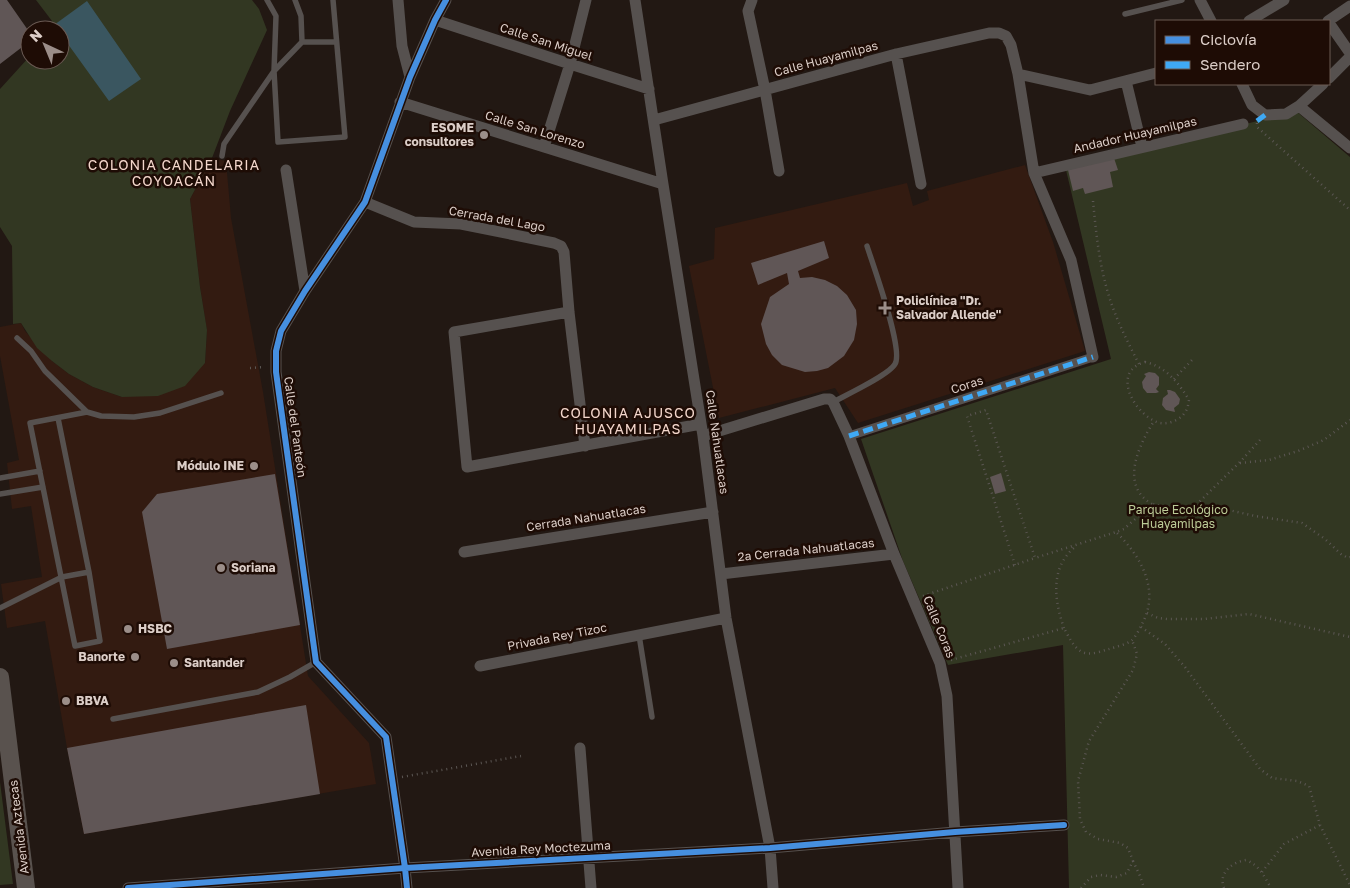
<svg xmlns="http://www.w3.org/2000/svg" width="1350" height="888" viewBox="0 0 1350 888" font-family="'Golos Text',sans-serif">
  <style>
    .built { fill: #331b11 }
    .green { fill: #323722 }
    .water { fill: #3a5660 }
    .building { fill: #605656 }
    .lines { fill: none; stroke-linecap: round; stroke-linejoin: round }
    .path { stroke: #5c5754; stroke-width: 2.5; stroke-dasharray: 1 4; stroke-linecap: butt }
    .service { stroke: #56514f; stroke-width: 5.5 }
    .pedestrian { stroke: #56514f; stroke-width: 9 }
    .minor { stroke: #56514f; stroke-width: 11 }
    .primary { stroke: #59524e; stroke-width: 18 }
    .quiet { stroke: #3fa9f5; stroke-width: 5; stroke-dasharray: 10 5; stroke-linecap: butt }
    .cycleway-casing { stroke: #1e0c05; stroke-width: 9 }
    .cycleway { stroke: #468fdf; stroke-width: 6 }
    .poi-dot { fill: #9b8e89; stroke: #1e0c05; stroke-width: 2 }
    .labels { text-anchor: middle; stroke-width: 5; stroke-linejoin: round; paint-order: stroke }
    .street-label { font-size: 12px; fill: #dccec8; stroke: #1e0c05 }
    .poi-label { font-size: 12px; font-weight: bold; fill: #dccec8; stroke: #1e0c05; text-anchor: start }
    .park-label { font-size: 12px; fill: #bccb97; stroke: #1e0c05 }
    .neighbourhood-label { font-size: 14px; letter-spacing: 1px; fill: #f3d6cb; stroke: #1e0c05 }
  </style>
  <rect width="100%" height="100%" fill="#221813"/>
  <path class="built" d="M212,158L226,161L231,218L263,392L308,676L369,743L376,784L84,834L67,748L45,621L7,628L1,584L42,577L31,506L12,509L7,463L19,460L0,356V327L21,323L25,331L52,361L69,374L93,387L122,397L205,363L207,331L200,287L190,199Z
    M1025,165L1053,242L1085,351L858,423L835,388L719,418L689,266L714,259L715,228L907,183L913,206L929,200L927,191Z"/>
  <path class="green" d="M36,0H252L259,9L267,30L230,111L212,158L190,199L200,287L207,330L205,363L185,386L158,396L122,397L93,387L69,374L52,361L37,348L21,323L13,324L12,246L0,227V89L30,56V60H60V30H42L52,21Z
    M1296,111L1350,157V888H1069L1063,645L948,665L903,561L861,439L1111,359L1066,170Z
    M0,782L13,884L0,885Z"/>
  <path class="water" d="M87,1L141,79L109,101L60,33V30H58L54,25Z"/>
  <path class="building" d="M0,0H7L30,33V41L0,64Z
    M1114,158L1118,170L1110,172L1113,187L1085,194L1083,188L1073,191L1068,170Z
    M824,241L829,258L798,271L800,278L812,277L825,280L837,286L847,295L856,310L857,324L854,340L844,356L828,368L817,371L805,372L782,365L772,355L766,344L761,324L770,297L789,284L787,273L758,285L751,263Z
    M1149,372L1155,373L1159,377V385L1156,389L1159,392L1156,393H1147L1143,388L1142,382L1146,376L1144,374Z
    M1167,390H1170L1175,392L1180,399L1179,404L1174,408L1175,412L1166,410L1162,405L1163,398L1168,394Z
    M1001,473L1006,491L995,494L990,477Z
    M275,474L300,625L167,649L142,512L157,494Z
    M306,705L320,794L84,834L67,748Z"/>
  <g class="lines">
    <path class="path" d="M1257,123V127L1350,210
      M1093,201C1096,232 1099,263 1108,293C1115,317 1127,341 1139,364
      M1145,362C1165,366 1179,383 1189,400C1188,408 1186,414 1178,419C1173,422 1167,424 1160,423C1136,417 1109,372 1145,362Z
      M250,368L264,367
      M1174,379L1192,360
      M1240,463L1269,460L1298,451L1324,440L1350,420
      M1152,504C1119,485 1139,445 1154,421
      M1193,509L1220,508L1255,516L1302,523L1325,539L1341,554L1348,558L1350,557
      M1015,565L967,416L986,410L1035,558L1116,532
      M923,596L1035,558
      M1147,613L1158,618L1167,619H1204L1249,614L1350,637
      M1141,627L1165,644L1185,667L1260,769L1272,778L1297,781L1309,786L1320,825L1350,885
      M1064,628C1054,600 1050,567 1075,547
      M951,660L1064,628C1069,637 1073,647 1082,652C1091,656 1101,651 1109,649C1115,647 1125,645 1131,641C1136,637 1140,628 1143,622C1160,589 1140,555 1116,532L1124,529L1152,504L1174,508L1192,509L1239,463L1260,440
      M402,777L521,756
      M1133,861L1140,876L1144,888
      M1262,872L1284,844L1320,825
      M1081,888L1091,877L1100,875L1116,877L1127,873L1133,861L1128,848L1120,843L1098,839L1086,832L1080,819L1078,781L1089,741L1133,670L1137,654L1132,640
      M1224,888C1218,873 1232,862 1246,860C1259,865 1264,876 1271,888"/>
    <path class="service" d="M267,0L276,16L274,71L278,142L345,137L333,0
      M295,0L301,16L302,42
      M1125,14L1182,0
      M222,156L224,144L228,138L274,71L302,42H336
      M17,338L31,351L45,371L87,412
      M833,402C846,395 889,375 895,364C904,350 873,265 867,246
      M58,418L89,572L100,641L75,646L30,423L87,412L101,416L134,417L160,413L221,393
      M0,478L40,471
      M0,494L43,487
      M0,608L62,577L89,572
      M639,635L652,717
      M113,719L258,692L290,677L316,662"/>
    <path class="pedestrian" d="M849,436L1093,357"/>
    <path class="minor" d="M398,0L402,46L410,77
      M635,0L663,184L703,436L726,618L770,848L773,888
      M752,0L748,11L765,90L779,171
      M1200,0L1211,21
      M435,20L570,64L649,89
      M1249,21L1284,0
      M1328,21L1350,6
      M1329,23L1350,53
      M896,54L921,184
      M1018,74L1090,90L1156,73
      M1329,78L1350,57
      M1126,81L1142,147
      M1242,84L1252,105L1265,115L1286,114L1299,106L1323,84
      M400,102L663,184
      M1299,106L1350,148
      M654,120L896,54L989,33H999L1006,36L1011,45L1018,74L1034,173L1071,260L1093,357
      M544,147L570,64L586,0
      M286,170L305,291
      M1034,173L1243,124
      M365,202L414,222L461,224L554,243L561,246L564,252L569,312L585,446
      M569,312L454,332L467,467L701,424
      M703,436L824,399H830L833,402L849,436L894,554L940,663L947,696L958,888
      M464,552L713,512
      M721,574L894,554
      M480,666L726,618
      M580,748L591,888
      M128,888L405,868L770,848L955,832L1064,825
      M407,888L405,868L386,737L316,662L276,372V351L281,331L305,291L365,202L410,77L435,20L446,0"/>
    <path class="primary" d="M0,677L26,888"/>
    <path class="quiet" d="M1257,121L1265,115
      M849,436L1093,357"/>
    <defs>
      <path id="cycleway" d="M128,888L405,868L770,848L955,832L1064,825
        M407,888L405,868L386,737L316,662L276,372V351L281,331L305,291L365,202L410,77L435,20L446,0"/>
    </defs>
    <use href="#cycleway" class="cycleway-casing"/>
    <use href="#cycleway" class="cycleway"/>
  </g>
  <g class="poi-dot">
    <circle cx="484" cy="135" r="5"/>
    <path d="M882.5 300.5h5v5h5v5h-5v5h-5v-5h-5v-5h5z"/>
    <circle cx="254" cy="466" r="5"/>
    <circle cx="221" cy="568" r="5"/>
    <circle cx="128" cy="629" r="5"/>
    <circle cx="135" cy="657" r="5"/>
    <circle cx="174" cy="663" r="5"/>
    <circle cx="66" cy="701" r="5"/>
  </g>
  <g class="labels">
    <g class="street-label">
      <text transform="translate(546 42) rotate(18)" y="4">Calle San Miguel</text>
      <text transform="translate(826 59) rotate(-15)" y="4">Calle Huayamilpas</text>
      <text transform="translate(535 130) rotate(17)" y="4">Calle San Lorenzo</text>
      <text transform="translate(1135 135) rotate(-13)" y="4">Andador Huayamilpas</text>
      <text transform="translate(497 219) rotate(10)" y="4">Cerrada del Lago</text>
      <text transform="translate(967 385) rotate(-18)" y="4">Coras</text>
      <text transform="translate(295 427) rotate(82)" y="4">Calle del Panteón</text>
      <text transform="translate(717 442) rotate(82)" y="4">Calle Nahuatlacas</text>
      <text transform="translate(586 518) rotate(-9)" y="4">Cerrada Nahuatlacas</text>
      <text transform="translate(806 550) rotate(-6)" y="4">2ª Cerrada Nahuatlacas</text>
      <text transform="translate(939 627) rotate(68)" y="4">Calle Coras</text>
      <text transform="translate(557 637) rotate(-11)" y="4">Privada Rey Tizoc</text>
      <text transform="translate(19 827) rotate(-97)" y="4">Avenida Aztecas</text>
      <text transform="translate(541 849) rotate(-3)" y="4">Avenida Rey Moctezuma</text>
    </g>
    <g class="poi-label">
      <text x="474" y="132" text-anchor="end">ESOME<tspan x="474" dy="14">consultores</tspan></text>
      <text x="896" y="305">Policlínica "Dr.<tspan x="896" dy="14">Salvador Allende"</tspan></text>
      <text x="244" y="470" text-anchor="end">Módulo INE</text>
      <text x="231" y="572">Soriana</text>
      <text x="138" y="633">HSBC</text>
      <text x="125" y="661" text-anchor="end">Banorte</text>
      <text x="184" y="667">Santander</text>
      <text x="76" y="705">BBVA</text>
    </g>
    <g class="park-label">
      <text x="1178" y="514">Parque Ecológico<tspan x="1178" dy="14">Huayamilpas</tspan></text>
    </g>
    <g class="neighbourhood-label">
      <text x="174" y="170">COLONIA CANDELARIA<tspan x="174" dy="16">COYOACÁN</tspan></text>
      <text x="628" y="418">COLONIA AJUSCO<tspan x="628" dy="16">HUAYAMILPAS</tspan></text>
    </g>
  </g>
  <rect x="1155" y="20" width="175" height="65" fill="#1e0c05" stroke="#6a5a53"/>
  <rect x="1165" y="36" width="25" height="8" fill="#468fdf" stroke="#6a5a53"/>
  <text x="1200" y="45" font-size="15" fill="#dccec8">Ciclovía</text>
  <rect x="1165" y="61" width="25" height="8" fill="#3fa9f5" stroke="#6a5a53"/>
  <text x="1200" y="70" font-size="15" fill="#dccec8">Sendero</text>
  <g transform="translate(45 45) rotate(316)"><circle r="24" fill="#1e0c05" stroke="#6a5a53"/>
  <path d="M0-4L9 19L0 12L-9 19Z" fill="#9b8e89"/>
  <text y="-8" font-size="14" font-weight="bold" text-anchor="middle" fill="#dccec8">N</text>
  </g>
</svg>
